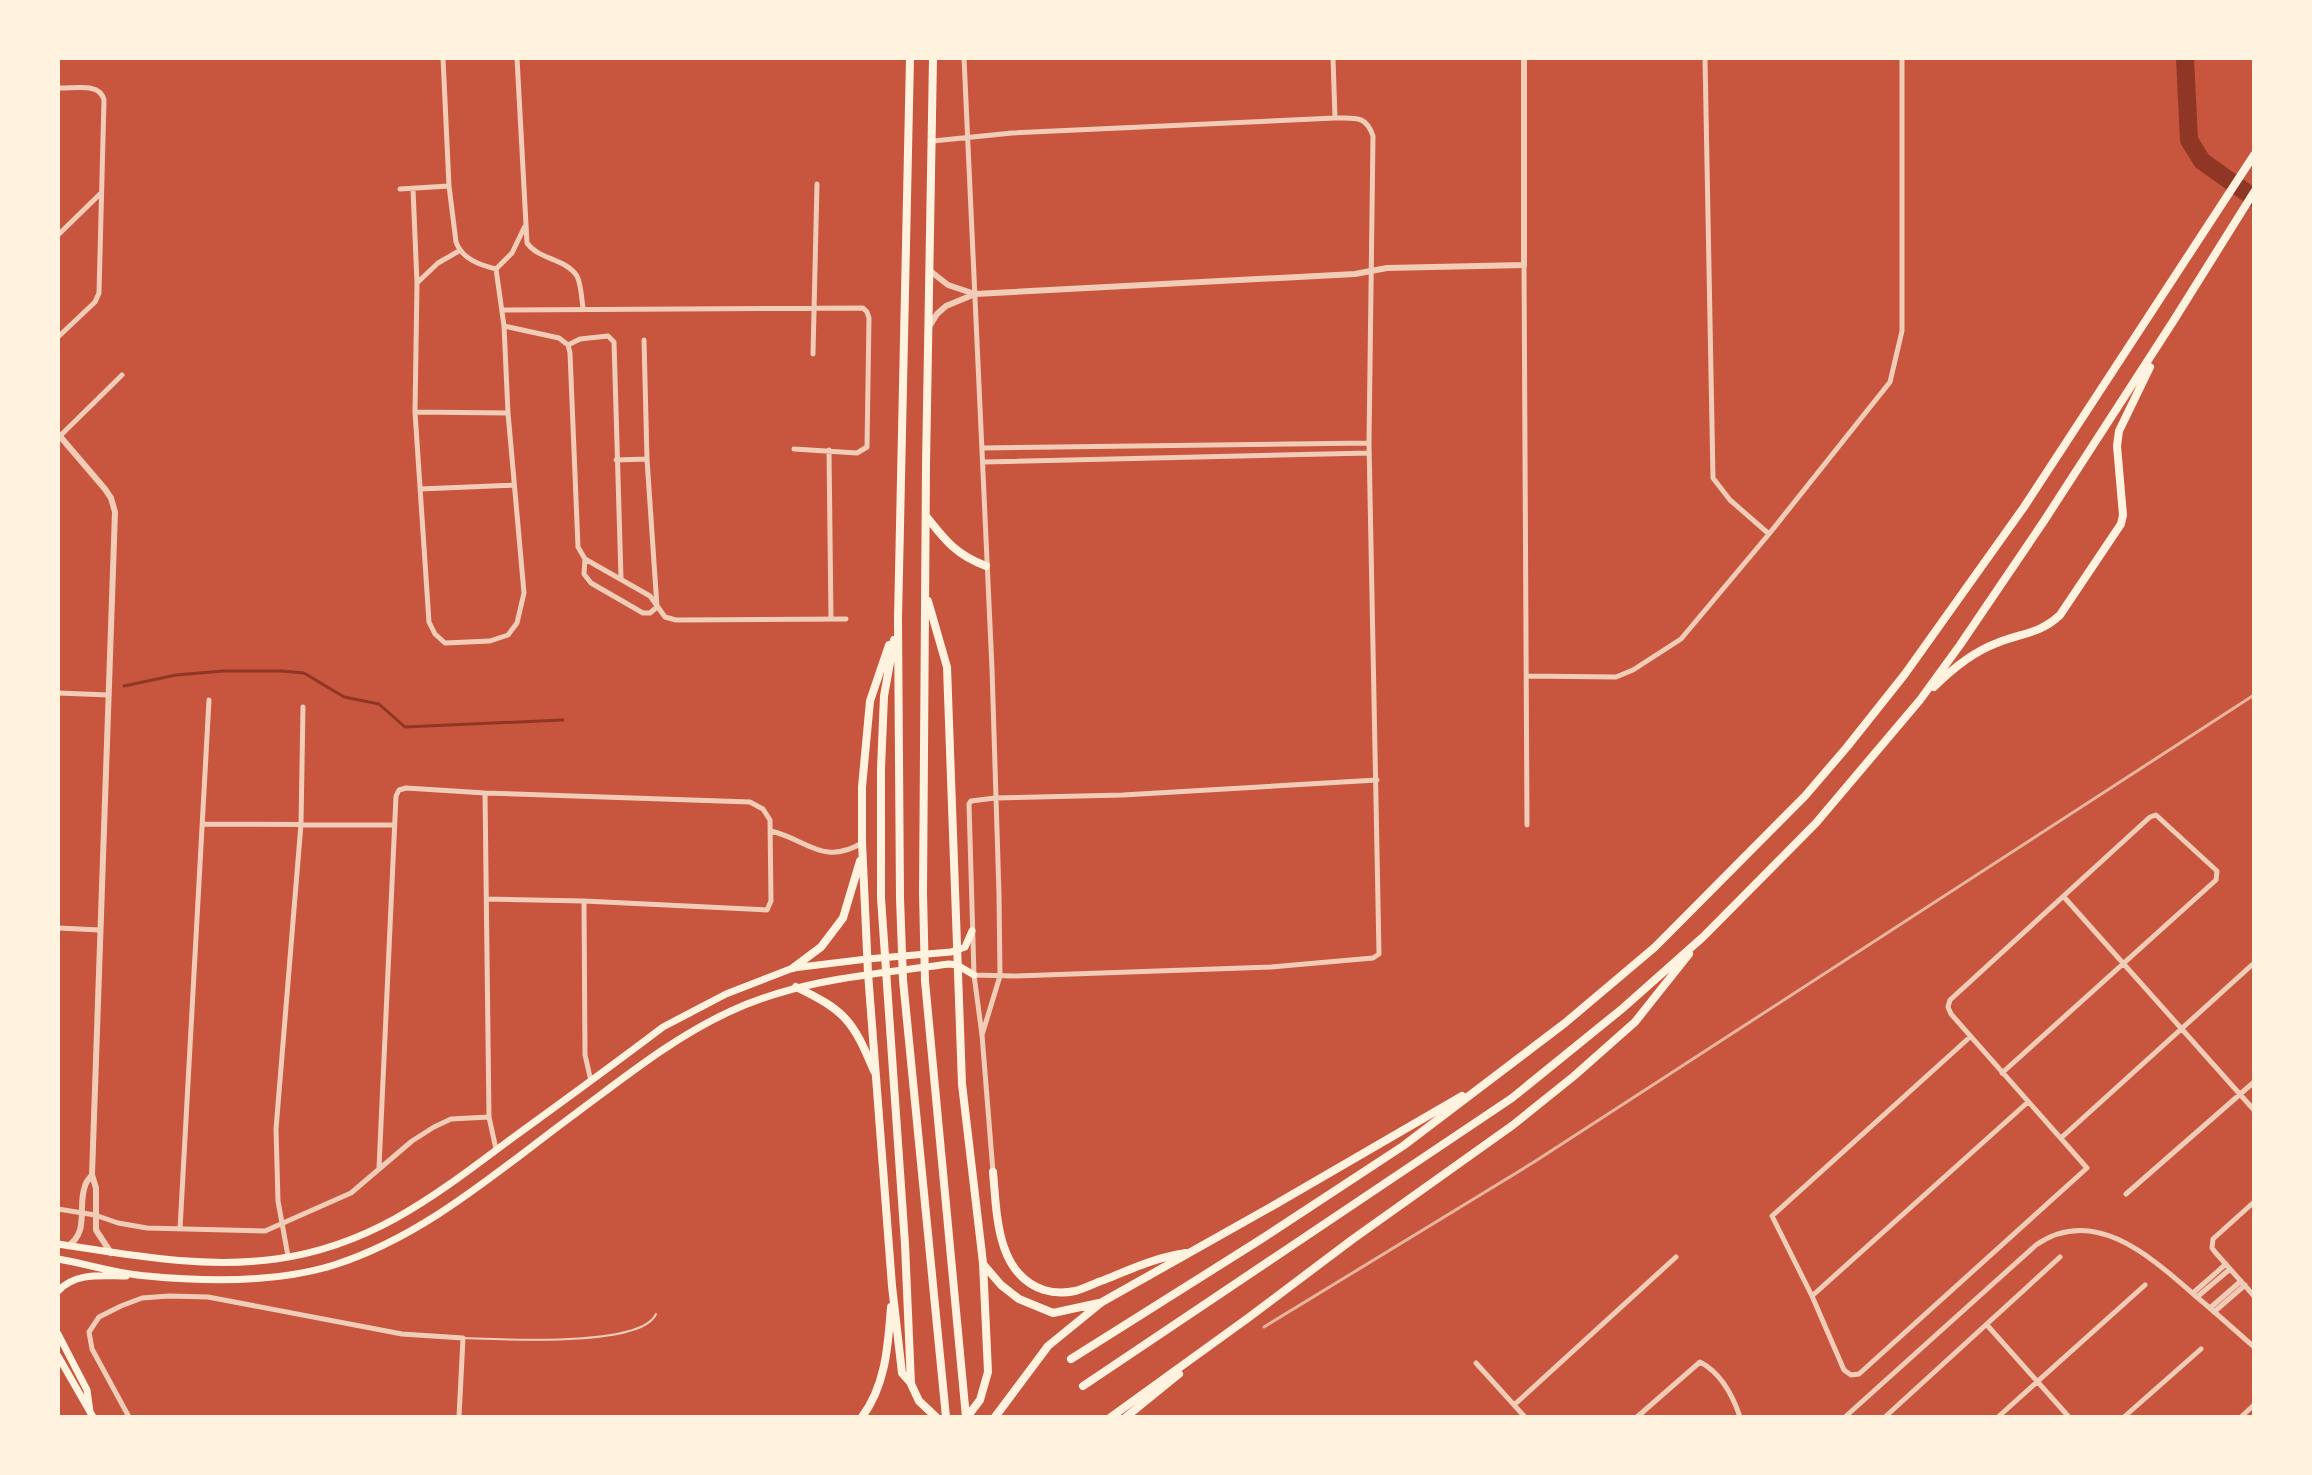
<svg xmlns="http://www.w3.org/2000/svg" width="2312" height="1475" viewBox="0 0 2312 1475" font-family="Mulish,sans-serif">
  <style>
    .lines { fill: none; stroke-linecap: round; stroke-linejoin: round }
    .stream { stroke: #8f3625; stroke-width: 3 }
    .river { stroke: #8f3625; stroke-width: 18 }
    .service { stroke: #f1ccb7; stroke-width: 2 }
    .minor { stroke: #f1ccb7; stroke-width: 5 }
    .tertiary { stroke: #f1ccb7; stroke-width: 6 }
    .primary { stroke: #fff3e0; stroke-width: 7 }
    .trunk { stroke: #fff3e0; stroke-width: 8 }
    .rail { stroke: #e9b49f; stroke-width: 3 }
  </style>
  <rect width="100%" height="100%" fill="#c8553d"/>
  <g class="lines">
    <path class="stream" d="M124,686L176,675L223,671H282L304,673L344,697L379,704L405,727L563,720"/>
    <path class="river" d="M2185,58L2189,140L2202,161L2254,198"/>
    <path class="service" d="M464,1338C499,1339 641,1348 656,1314"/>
    <path class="minor" d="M443,58L449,186L456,242C462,259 480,265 496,269
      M517,58L527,243C539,260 565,258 577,276C581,284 582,300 583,309
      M964,58L992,669L999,894L1000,976L982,1035
      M1333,58L1335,118
      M1705,58L1713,478L1730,500L1769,534
      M58,88C74,89 100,82 104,100L99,293L95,302L58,337
      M933,141L1012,133L1335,118C1355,118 1366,115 1373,136L1369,443L1379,954L1373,958L1271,967L1014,976L974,975
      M400,189L449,186
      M413,189L417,283L415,412L429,622L435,634L445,643L490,641L508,635L517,623L524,593L508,413L504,326
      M525,226L512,253L496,269L504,326L559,338L568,345L570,353L578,547L585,559L650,596L665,617L676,620L846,619
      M58,235L100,194
      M1524,265L1527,825
      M417,283L438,263L459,251
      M503,310L863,308L867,312L869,318L867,447L857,453L794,449
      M568,345L580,339L608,336L614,342L621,578
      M813,354L817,184
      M415,412L508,413
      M59,437L122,375
      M982,448L1369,443
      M829,450L831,619
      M616,460L647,459
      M983,462L1369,453
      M420,489L514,485
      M585,559L584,574L591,583L643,613H650L657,607L647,459L644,340
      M1526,676L1616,677L1633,670L1681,639L1769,534L1890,382L1902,331V58
      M58,693L109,695
      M485,793L489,1117L496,1149
      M204,824L395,825
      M771,831C808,840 823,866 862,843
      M2064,897L2254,1110
      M584,901L585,1055L591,1081
      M58,928L100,930
      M1970,1037L1772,1216L1812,1296L1844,1370L1851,1375L1859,1374L2087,1168L1951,1014L1948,1007L1950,1000L2150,817L2156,815L2217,871L2216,880L2002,1073
      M2061,1138L2254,963
      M379,1168L396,796L399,790L406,788L485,793L750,802L763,809L770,820L771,901L767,910L584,901L488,899
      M993,1172L982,1035L974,975L969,804L971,801L995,798L1123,795L1377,780
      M2126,1194L2254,1082
      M2254,1202L2213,1239L2212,1248L2215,1252L2254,1296
      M58,1209L95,1215L118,1223L147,1228L265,1231L351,1193L412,1141L434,1127L451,1119L489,1117
      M180,1229L209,700
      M288,1256L278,1201L276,1129L301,824L303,707
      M2193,1293L2226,1264
      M1812,1296L2028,1102
      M2197,1297L2230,1269
      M2210,1308L2241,1281
      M2214,1312L2245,1285
      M1987,1325L2069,1417
      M1476,1363L1525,1417
      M1514,1405L1676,1257
      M129,1417L92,1349L89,1332L99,1317L121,1306L142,1298L169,1296L208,1297L402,1334L463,1338L459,1417
      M1637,1417L1700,1362C1721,1373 1733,1396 1740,1417
      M1845,1417L2036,1245C2096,1203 2155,1261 2198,1298C2217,1314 2235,1330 2254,1347
      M1885,1417L2060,1257
      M1998,1417L2145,1285
      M2124,1417L2201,1349
      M2241,1417L2254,1405"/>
    <path class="tertiary" d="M929,270L948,285L975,294
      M929,327L937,314L946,306L975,294L1355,274L1387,268L1524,265V58
      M58,434L105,489L111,498L115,512L92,1175L96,1188V1230L111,1253
      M68,1246C90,1231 77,1207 85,1186C86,1181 90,1178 92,1175"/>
    <path class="primary" d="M58,1244C131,1255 202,1269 276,1259C372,1246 436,1195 511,1139C562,1102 613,1065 663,1027L726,994L793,968L867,959L951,952L965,947L972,931
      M58,1259C88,1264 117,1274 147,1276C208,1282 276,1283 334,1265C425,1236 499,1170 575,1114C625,1077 674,1037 731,1011C800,979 875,974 949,964L957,965L974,975
      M58,1291C76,1272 102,1276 126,1276
      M58,1334L87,1390L90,1412
      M58,1356L93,1417"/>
    <path class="trunk" d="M910,58L898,619L900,898L903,980L946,1417
      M933,58L926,465L923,893L925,981L966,1417
      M926,516C945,540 956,555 986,566
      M928,601L947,667L962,1084L983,1263L988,1372L980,1400L967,1417
      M894,640L884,696L881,769V898L905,1244L911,1384L919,1401L936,1417
      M889,645L870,701L862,787V842L868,973L892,1286L902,1373L911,1383
      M1934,687C1952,669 1973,652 1997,643C2021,633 2040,634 2060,615L2121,524L2123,515L2117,446L2119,431L2150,367
      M793,968L821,947L843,918L860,861
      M796,987C846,1011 853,1021 874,1071
      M993,1172C997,1214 996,1274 1044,1290C1054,1293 1065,1293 1075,1291C1084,1289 1094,1283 1104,1280C1131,1269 1157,1257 1186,1253
      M983,1264L1001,1285L1019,1299L1053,1313L1099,1303
      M1071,1359L1263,1238L1403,1146L1565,1023L1655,947L1805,796L1847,747L1905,674L2024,507L2254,155
      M1083,1386L1512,1098L1623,1008L1703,937L1816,823L1920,700L1960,645L2044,521L2174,320L2254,192
      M862,1417C886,1385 888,1345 891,1307
      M995,1417L1048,1346L1102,1302L1276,1204L1462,1096
      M1111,1417L1248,1318L1353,1239L1513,1125L1574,1076L1635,1022L1689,954
      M1126,1417L1179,1374"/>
    <path class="rail" d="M1264,1327L1534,1162L2254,695"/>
  </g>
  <rect width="2312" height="1475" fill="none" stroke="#fff3e0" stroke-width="120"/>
</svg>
